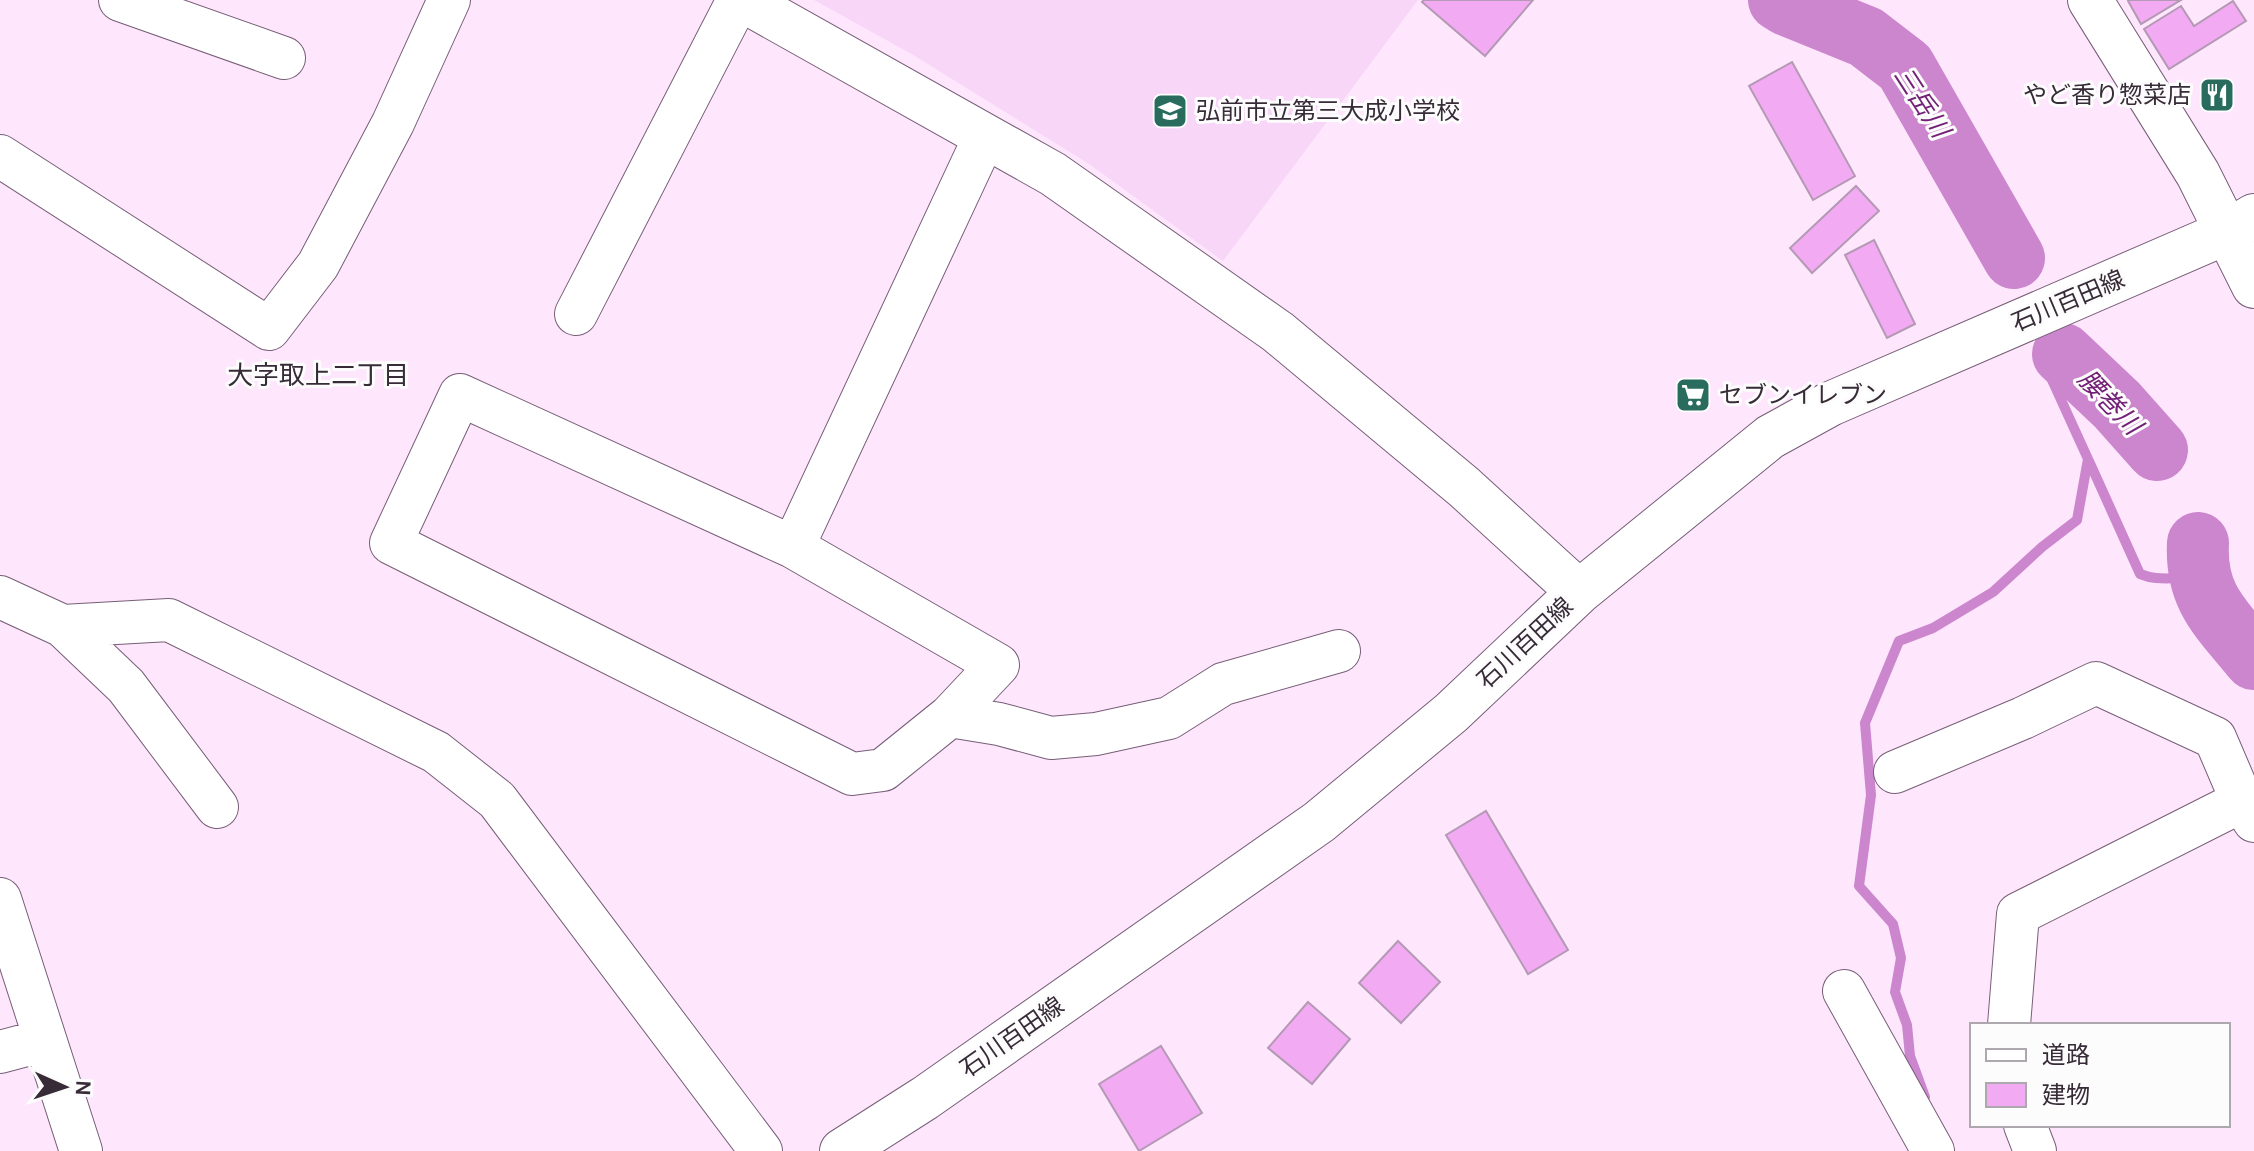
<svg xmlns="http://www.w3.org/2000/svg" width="2254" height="1151" viewBox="0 0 2254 1151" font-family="Karla,'Noto Sans JP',sans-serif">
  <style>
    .built { fill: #f8d6f8 }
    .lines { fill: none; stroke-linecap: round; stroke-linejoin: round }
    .stream { stroke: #cc86cd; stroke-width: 10 }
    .river { stroke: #cc86cd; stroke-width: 62 }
    .building { fill: #f2aaf3; stroke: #b499b4; stroke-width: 2 }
    .street-casing { stroke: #775e77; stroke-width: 44 }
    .secondary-casing { stroke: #775e77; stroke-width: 46 }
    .street { stroke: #fff; stroke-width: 42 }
    .secondary { stroke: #fff; stroke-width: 44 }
    .labels { text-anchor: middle; stroke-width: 6; stroke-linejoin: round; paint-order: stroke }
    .poi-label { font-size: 24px; fill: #362b36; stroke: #fcfcfc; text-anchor: start }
    .street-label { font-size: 24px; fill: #362b36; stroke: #fcfcfc }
    .water-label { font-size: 26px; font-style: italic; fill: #732077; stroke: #fcfcfc }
    .neighbourhood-label { font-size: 26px; fill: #362b36; stroke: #fcfcfc }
  </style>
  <rect width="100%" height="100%" fill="#fee7fd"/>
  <path class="built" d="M814,0H1418L1223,261L1089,164L915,56Z"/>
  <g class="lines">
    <path class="stream" d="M2089,461L2140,574C2162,583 2177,574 2200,582
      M1925,1097L1910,1056L1907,1025L1895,992L1901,958L1893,924L1859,886L1871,795L1865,723L1899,641L1933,628L1993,592L2042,547L2077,520L2088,459L2052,380"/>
    <path class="river" d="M1779,0L1787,5L1866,37L1905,67L2014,258
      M2063,354L2117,405L2157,450
      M2198,543C2195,598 2222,619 2254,659"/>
  </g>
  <path class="building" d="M1424,0H1533L1485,56L1422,2Z
    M2130,0H2181L2141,24L2128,1Z
    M2233,1L2246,21L2169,69L2144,29L2181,6L2194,26Z
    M1792,62L1855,176L1813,200L1749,86Z
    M1856,186L1879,211L1812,273L1790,248Z
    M1874,240L1915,324L1887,338L1845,255Z
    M1486,811L1568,950L1528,974L1446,835Z
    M1398,941L1440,982L1401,1023L1359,983Z
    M1308,1002L1350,1039L1312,1084L1268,1048Z
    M1161,1046L1202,1113L1139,1151L1099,1084Z"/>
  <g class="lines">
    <defs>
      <path id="street" d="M120,0L284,58
        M0,156L269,329L318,265L393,123L449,0
        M576,314L738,0
        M460,395L793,547L998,665L950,716L883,770L852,774L391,543Z
        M793,547L985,136
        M0,597L63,626L169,620L436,752L497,800L761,1151
        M63,626L126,686L217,807
        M950,716L999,724L1051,738L1096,734L1169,718L1223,684L1339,651
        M1895,772L2023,718L2096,683L2215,738L2242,801
        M0,899L81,1151
        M1844,991L1933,1151
        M2009,1025L2018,914L2242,801L2254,821
        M0,1052L45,1040
        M2025,1125L2035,1151"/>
      <path id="secondary" d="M743,0L1053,174L1278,332L1464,487L1579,592
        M2090,0L2198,174L2254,286
        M842,1151L925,1098L1319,822L1451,713L1579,592L1770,437L1830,404L2227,232L2254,216"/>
    </defs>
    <use href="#street" class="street-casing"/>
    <use href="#secondary" class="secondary-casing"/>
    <use href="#street" class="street"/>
    <use href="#secondary" class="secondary"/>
  </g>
  <defs>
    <symbol id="restaurant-square" viewBox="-11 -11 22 22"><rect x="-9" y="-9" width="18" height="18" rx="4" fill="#296c5e" stroke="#fcfcfc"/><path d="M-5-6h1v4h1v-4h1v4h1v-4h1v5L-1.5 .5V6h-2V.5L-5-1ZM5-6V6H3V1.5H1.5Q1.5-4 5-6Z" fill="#fff"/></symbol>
    <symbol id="school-square" viewBox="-11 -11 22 22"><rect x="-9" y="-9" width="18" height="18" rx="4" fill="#296c5e" stroke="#fcfcfc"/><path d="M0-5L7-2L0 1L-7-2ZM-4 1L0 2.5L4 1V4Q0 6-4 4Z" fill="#fff"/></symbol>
    <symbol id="supermarket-square" viewBox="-11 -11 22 22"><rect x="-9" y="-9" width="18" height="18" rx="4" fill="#296c5e" stroke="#fcfcfc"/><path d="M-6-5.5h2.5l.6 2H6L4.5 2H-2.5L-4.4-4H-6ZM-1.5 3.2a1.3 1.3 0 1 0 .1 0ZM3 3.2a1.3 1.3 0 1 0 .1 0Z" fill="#fff"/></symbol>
  </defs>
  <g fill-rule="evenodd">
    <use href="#restaurant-square" x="2197" y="75" width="40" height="40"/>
    <use href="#school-square" x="1150" y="91" width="40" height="40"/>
    <use href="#supermarket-square" x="1673" y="375" width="40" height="40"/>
  </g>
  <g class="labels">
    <g class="poi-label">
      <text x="2191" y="103" text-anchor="end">やど香り惣菜店</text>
      <text x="1196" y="119">弘前市立第三大成小学校</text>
      <text x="1719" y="403">セブンイレブン</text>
    </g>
    <g class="street-label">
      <text transform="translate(2068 301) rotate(-23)" y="8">石川百田線</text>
      <text transform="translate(1525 643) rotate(-43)" y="8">石川百田線</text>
      <text transform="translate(1012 1037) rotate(-35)" y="8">石川百田線</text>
    </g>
    <g class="water-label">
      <text transform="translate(1922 102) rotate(57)" y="9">三岳川</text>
      <text transform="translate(2110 402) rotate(46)" y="9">腰巻川</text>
    </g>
    <g class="neighbourhood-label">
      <text x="318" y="384">大字取上二丁目</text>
    </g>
  </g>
  <rect x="1970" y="1023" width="260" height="104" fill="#fcfcfc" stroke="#ada8ad" stroke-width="2"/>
  <rect x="1986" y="1049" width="40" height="12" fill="#ffffff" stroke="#ada8ad" stroke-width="2"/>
  <text x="2042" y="1063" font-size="24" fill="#362b36">道路</text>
  <rect x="1986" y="1083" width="40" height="24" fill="#f2aaf3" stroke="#ada8ad" stroke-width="2"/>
  <text x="2042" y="1103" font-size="24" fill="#362b36">建物</text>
  <g transform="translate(64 1087) rotate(93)" stroke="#fcfcfc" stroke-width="6" paint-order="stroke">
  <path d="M0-6L14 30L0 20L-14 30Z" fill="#362b36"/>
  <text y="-12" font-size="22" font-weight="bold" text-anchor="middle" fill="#362b36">N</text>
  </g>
</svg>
